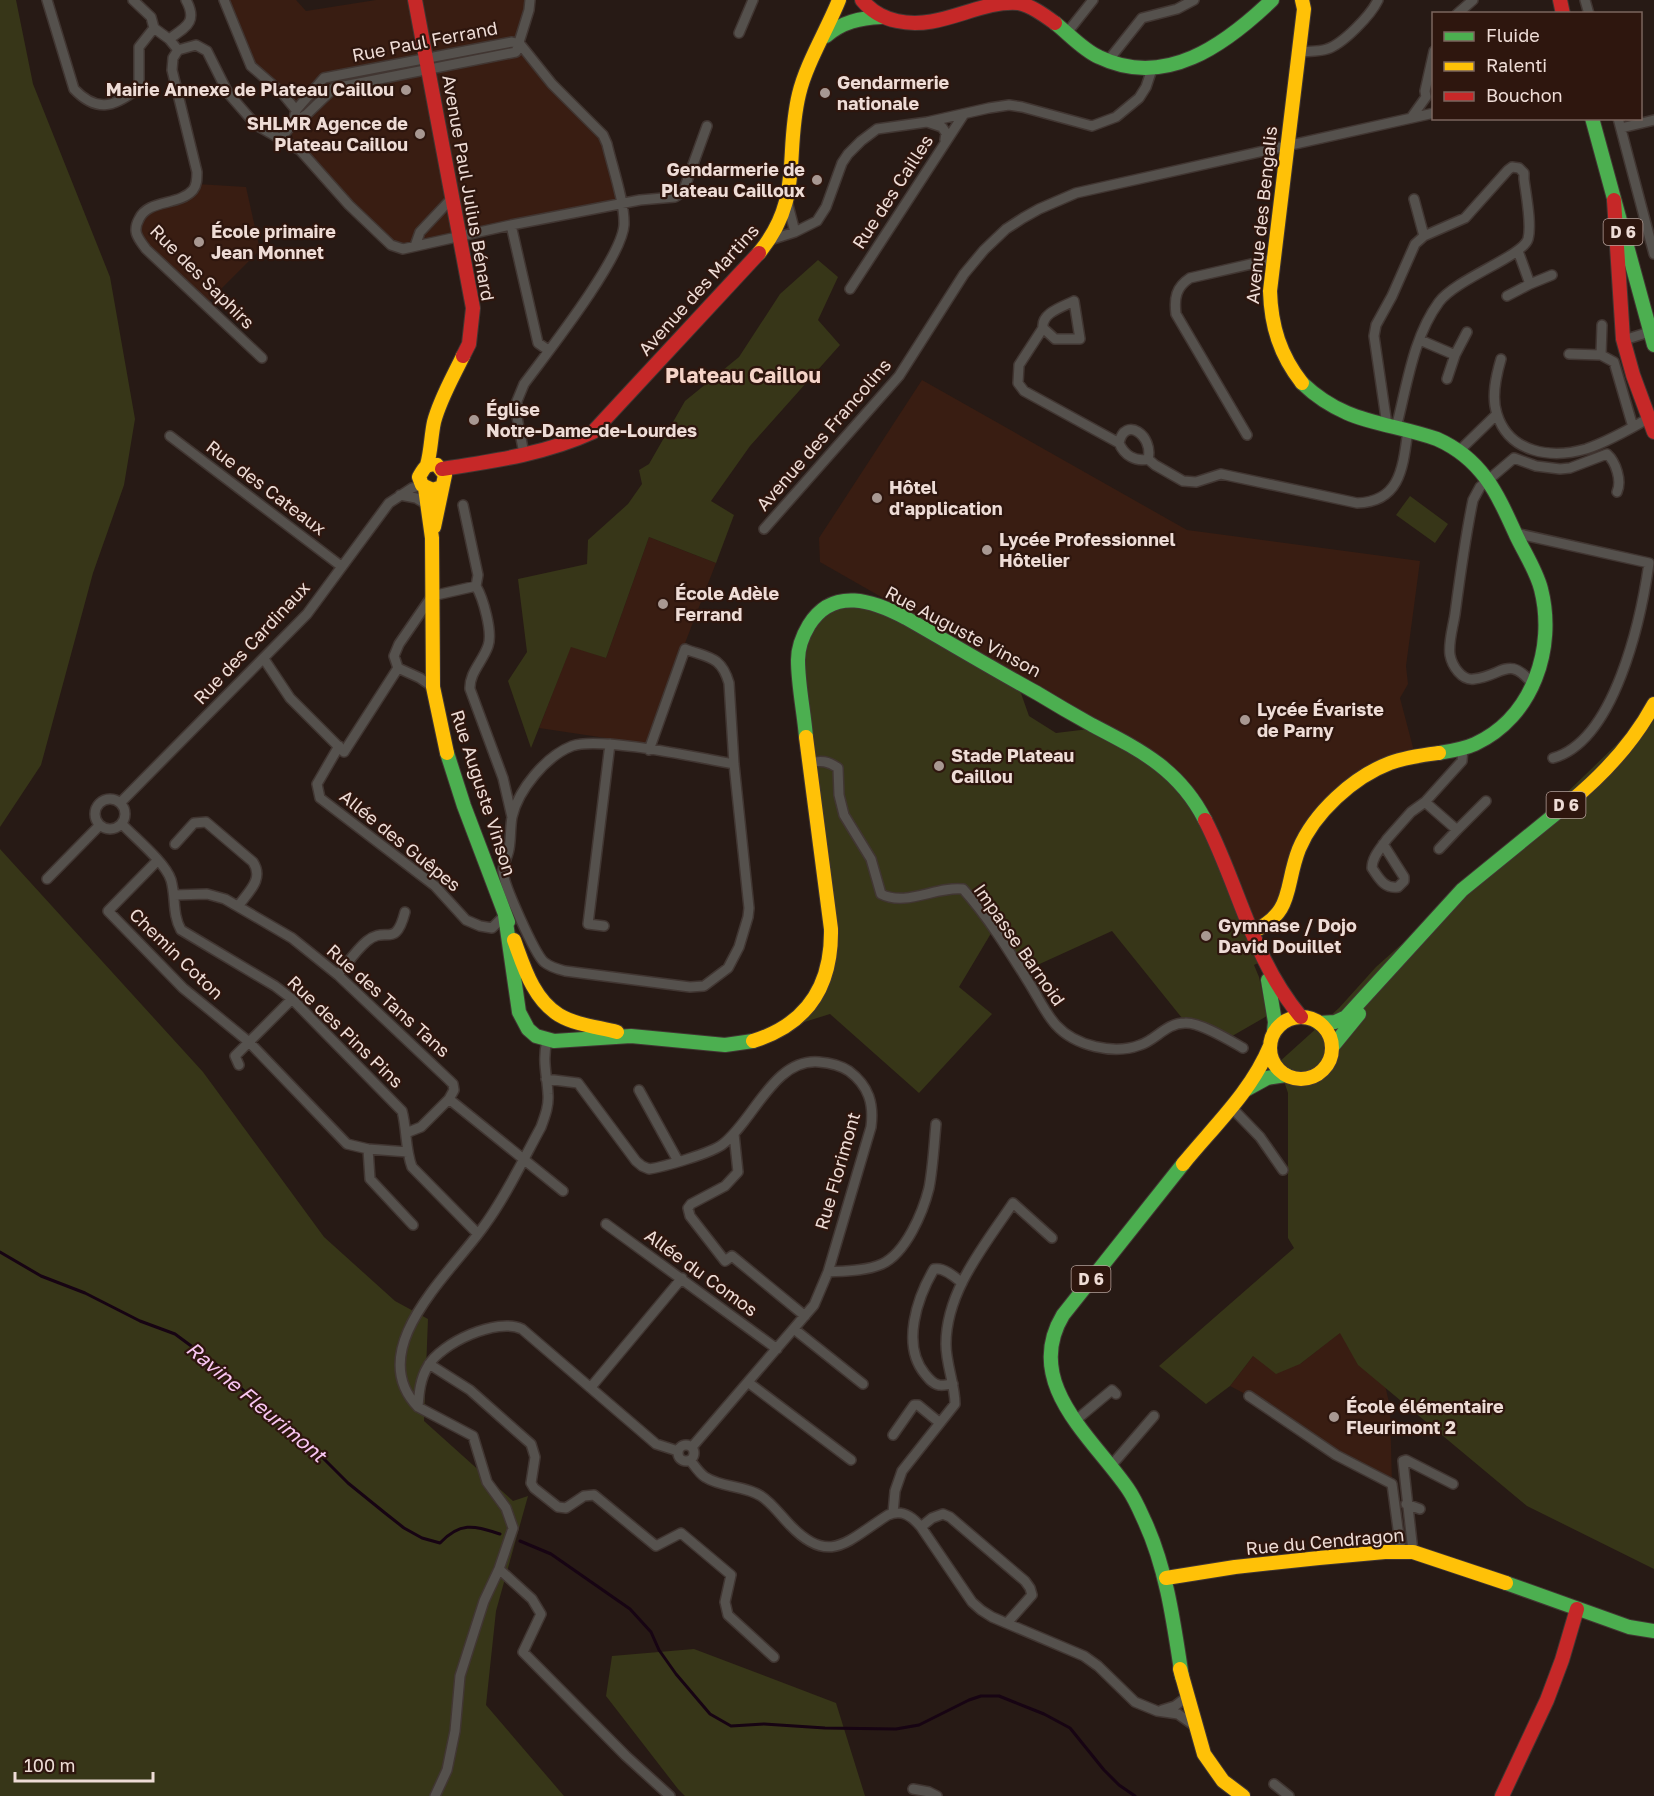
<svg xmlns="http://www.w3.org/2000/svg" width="1654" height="1796" viewBox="0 0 1654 1796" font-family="'Golos Text',sans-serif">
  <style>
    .built { fill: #391d12 }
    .green { fill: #373618 }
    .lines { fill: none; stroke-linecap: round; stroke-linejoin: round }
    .stream { stroke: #170413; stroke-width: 3 }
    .street-casing { stroke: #413632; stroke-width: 12 }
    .fast-casing { stroke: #413632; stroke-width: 16 }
    .slow-casing { stroke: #413632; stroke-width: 16 }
    .jam-casing { stroke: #413632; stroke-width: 16 }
    .street { stroke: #55514d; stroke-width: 9 }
    .fast { stroke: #4caf50; stroke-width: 14 }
    .slow { stroke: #ffc107; stroke-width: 14 }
    .jam { stroke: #c62828; stroke-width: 14 }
    .poi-dot { fill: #a89892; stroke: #2e160e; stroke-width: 2 }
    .labels { text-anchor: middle; stroke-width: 4.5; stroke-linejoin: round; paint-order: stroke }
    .shield { fill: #2e160e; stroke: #b4a19a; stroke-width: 1.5 }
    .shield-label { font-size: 16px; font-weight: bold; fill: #eedcd6 }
    .street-label { font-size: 18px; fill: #eedcd6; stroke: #2e160e }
    .poi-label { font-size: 18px; font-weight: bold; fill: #eedcd6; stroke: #2e160e; text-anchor: start }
    .water-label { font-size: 20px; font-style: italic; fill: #f9c6f2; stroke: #2e160e }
    .quarter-label { font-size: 21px; font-weight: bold; fill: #f5d4c8; stroke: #2e160e }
  </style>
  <rect width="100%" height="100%" fill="#271a15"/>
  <path class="built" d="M227,0H296L306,11L376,0H530L520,44L603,135L621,203L396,248L294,142L289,126V104L251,66Z
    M197,184L246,187L260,250L205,305L146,249L135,225L141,213L183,198Z
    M922,380L1187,530L1420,561L1406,666L1408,684L1400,698L1415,755L1370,773L1307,836L1282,909L1252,932L1188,793L904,610L820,562L819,538Z
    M649,537L716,563L646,744L539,728L571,646L606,658Z
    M1342,1331L1374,1337L1390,1407L1392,1484L1336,1455L1249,1396L1230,1386L1253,1356L1300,1364Z"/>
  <path class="green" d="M0,0H16L33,84L110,277L135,419L124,485L93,573L41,765L0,827Z
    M818,260L838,277L818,320L840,345L750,446L711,501L734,515L716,563L649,537L606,658L571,647L531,748L508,681L527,652L518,579L587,564L588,540L628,504L642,484L639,470L649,464L685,401L739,357L780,294Z
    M1410,496L1448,524L1435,543L1396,515Z
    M865,601L1017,682L1029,716L1056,733L1089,729L1139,748L1188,793L1264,960L1254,965L1259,977L1267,1016L1227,1039L1186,1023L1112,931L1022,972L993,930L959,987L992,1014L919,1093L830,1014L785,1028L799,1018L831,956L798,659L816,614Z
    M1654,708V1569L1527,1506L1358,1365L1340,1333L1300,1364L1276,1374L1253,1356L1230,1386L1206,1404L1159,1366L1294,1248L1288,1238V1093L1278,1063L1339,1008L1376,967L1515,843Z
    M0,849L203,1072L324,1237L395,1301L428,1319L424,1421L513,1501L528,1496L496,1611L486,1705L564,1796H0Z
    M694,1649L836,1703L865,1796H685L678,1789L606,1696L612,1656Z"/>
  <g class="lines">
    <path class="stream" d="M0,1252L41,1276L85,1293L140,1321L175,1334L221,1368L255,1402L306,1441L348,1483L385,1513L404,1528L422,1538L440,1543C461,1521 474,1526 500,1534
      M520,1541L551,1554L630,1609L651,1632L659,1650L676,1674L710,1714L731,1726L764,1724L825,1728L896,1729L919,1725L969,1700L981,1696H999L1044,1714L1070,1728L1104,1770L1119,1785L1135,1796"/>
    <defs>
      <path id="street" d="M47,0L74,89C96,112 113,108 137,89L139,83V47L154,28
        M133,0L151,17L154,28L169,39L178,50
        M224,0L251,66L282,93L296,110
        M1585,0L1589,14
        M1457,14L1473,0
        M739,33L753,0
        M1066,34L1093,0
        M169,39C186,27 198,22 186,0
        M520,44L552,84L603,135L607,144C612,166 625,203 624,225C622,258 547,353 524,384L517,401V417L524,454
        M1299,52C1307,51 1319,52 1327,49C1343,44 1371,15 1378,0
        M1107,62L1142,18L1177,9L1194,0
        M1411,118L1426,97L1425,91L1434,51
        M1618,118L1654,254
        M927,122L942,127L946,133L945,140
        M293,123L296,110L324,78L512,42L520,44
        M1621,128L1654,120
        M281,138L293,123L307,114L334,88L516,52L529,10L530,0
        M1414,199L1424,236
        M788,205L795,232
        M511,225L538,343L548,350
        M770,240L795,232L817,221L826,207L842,163L848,154L861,141L877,129L927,122L989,108L1009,105L1022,107L1092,126L1116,117L1139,98L1146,87L1152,69
        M415,246L420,232L453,197
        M1518,251L1530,284L1552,275
        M850,289L964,114
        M1507,296L1530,284
        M1043,328L1055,339H1080L1074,301C1062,307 1041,313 1043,328L1019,365L1018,383L1024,391L1119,443C1124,455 1135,462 1148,459L1155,465L1183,481L1196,482L1221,474L1357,503C1401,502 1403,466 1408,430
        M1420,340L1455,355L1467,332
        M1624,340L1643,334
        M1569,354L1601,355L1614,362L1633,427
        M1601,355L1602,325
        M262,358L146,249C138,238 132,232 139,219C148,199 179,206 193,190C197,185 197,179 197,172L172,70L173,58L178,50L196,45L207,51L228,93L256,125L300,150L349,205L391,245L403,249L511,225L640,200L675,197L683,192L707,126
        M1501,359C1496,376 1491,397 1497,414C1509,453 1551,459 1586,449C1607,442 1630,429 1649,418
        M1447,379L1455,355
        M1387,425L1374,336L1376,325L1392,296L1415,244L1424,236L1465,218L1508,170L1512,167L1519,168L1524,173V179C1526,195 1532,224 1528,239C1523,256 1456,279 1439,302C1413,337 1407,386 1396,428
        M1247,435L1176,314C1174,298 1176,287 1190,278L1273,259
        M170,436L341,566
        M1119,443C1125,415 1154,436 1148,459
        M1460,450L1497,414
        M400,495L416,498L428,505
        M463,505L478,575L476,586C483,598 493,632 488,646C483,661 469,673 470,689L503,778L512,817
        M764,529L899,376L964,274L984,250L1006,229L1023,218L1039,209L1076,193L1434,113
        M1515,533L1649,563C1641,619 1615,741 1553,758
        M264,659L290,698L344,752L398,668
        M1534,686C1509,653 1503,676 1474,679C1462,681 1452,666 1450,655C1448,643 1453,627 1455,614C1460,576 1465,538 1473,500L1480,487L1514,458L1536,466L1560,469L1570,468L1607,454C1616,462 1622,481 1617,492
        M433,687L420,678L398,668L394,656L399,644L432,596L476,586
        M339,746L317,784L320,798L435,886L466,920L480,926L492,928L505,915
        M649,750L685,649C709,658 721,656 729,683L734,764L749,908L748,917L739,947L728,968L704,986L690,987L565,971C557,969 550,967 544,962C535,954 503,884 503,871C503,864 508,856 509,849C511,839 510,828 512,817C518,790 546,756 572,746C599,736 700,758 734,764
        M809,763C821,760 828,761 838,768L839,795L844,815L871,859L881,894C906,907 936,886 963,889C989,918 1011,954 1031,986C1039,999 1046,1014 1056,1025C1075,1046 1114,1055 1140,1045C1156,1040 1166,1023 1185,1023C1200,1022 1229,1040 1243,1048
        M95 814a15 15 0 1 1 30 0a15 15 0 1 1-30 0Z
        M1425,802L1457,830L1486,801
        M120,803L307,614L389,503L412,488L422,485
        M122,824C135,838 165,862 171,880C176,897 172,914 181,930L275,986L292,999L402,1111C407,1129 405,1149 412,1167L478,1234
        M175,844L194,823L206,822L253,862C264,879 249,891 239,905
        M1383,844L1404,877V881L1398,887C1384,889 1379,878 1372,868C1372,857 1381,848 1387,839L1411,812L1425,802L1462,761L1463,747
        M1439,849L1457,830
        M157,861L108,911L183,988L249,1042L347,1144L368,1149L408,1152
        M47,879L99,826
        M174,895L207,894L225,899L292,938L338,975L449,1080L453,1084L454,1090L449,1099L421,1127L406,1133
        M604,926L588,924L610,744
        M338,975C347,964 356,950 367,941C386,925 395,950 405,912
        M239,1065L235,1056L292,999
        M546,1079L578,1083L636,1161L642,1166L649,1169C663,1167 712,1153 723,1144C754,1120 774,1058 819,1062C831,1063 840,1065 849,1071C869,1086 874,1104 871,1127L828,1272L814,1305L692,1447
        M639,1090L678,1161
        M449,1099L563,1191
        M1231,1107L1260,1137L1283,1170
        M734,1134L738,1172L725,1186L691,1204L688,1208L690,1216L725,1261L732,1256L805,1316
        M368,1149L370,1179L413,1225
        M606,1224L777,1349
        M828,1272C845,1271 866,1271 882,1264C906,1253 923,1212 929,1188C933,1167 934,1145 936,1124
        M794,1329L863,1384
        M429,1364L470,1390L531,1444L535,1457L531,1483L534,1488L558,1507L566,1508L584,1496L594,1495L656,1546L681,1533L731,1575L725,1602L728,1615L774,1657
        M749,1383L851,1460
        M953,1384C949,1384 943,1386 939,1385C933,1384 929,1379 925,1374C901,1345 917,1298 934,1269C944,1267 955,1277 962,1283
        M591,1387L682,1278
        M1249,1396L1336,1455L1392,1484L1401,1551
        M418,1407C419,1393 420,1379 428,1366C441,1343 497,1317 522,1329L656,1444L678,1451
        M1076,1420L1112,1390L1116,1394
        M893,1435L914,1405H918L940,1423
        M678 1453a8 8 0 1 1 16 0a8 8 0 1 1-16 0Z
        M690,1460C694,1465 699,1473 705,1477C722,1488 744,1485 761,1496C772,1503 781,1516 790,1525C830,1567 848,1540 888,1515C902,1509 912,1516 921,1527L972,1602L981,1610L992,1617L1084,1656L1098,1666L1135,1702L1157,1711L1178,1714L1195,1726
        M1110,1467L1154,1416
        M1406,1504L1420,1509
        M893,1513L895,1491L902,1471L955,1404C955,1384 946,1365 946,1344C946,1291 985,1245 1013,1203L1052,1238
        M921,1527L932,1518L943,1514L950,1517L1025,1581L1030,1588L1032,1595L1007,1623
        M1413,1552L1403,1461L1406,1460L1453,1484
        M499,1569L532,1599L541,1614L523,1652L626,1756L670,1796
        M1162,1710L1175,1706L1188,1696
        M1274,1784L1289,1796
        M913,1789L929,1792L937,1796
        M435,1796L447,1770L455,1731L460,1676L484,1601L499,1569L513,1528L506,1508L487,1482L473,1436L418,1407C362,1349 452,1272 484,1226C506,1196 523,1160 541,1127C545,1116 549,1106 548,1094C547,1075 542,1060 547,1041"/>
      <path id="fast" d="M1055,23C1069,34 1083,50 1099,57C1165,89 1225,45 1272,0
        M826,36C842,22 860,18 881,17
        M1592,118L1654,345
        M1302,383C1345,424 1384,421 1437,439C1482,459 1497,493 1516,535C1524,552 1536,570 1541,589C1556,648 1533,717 1475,744C1464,749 1451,751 1439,753
        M806,737C804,712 798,685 798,660C798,648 803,635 809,625C833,586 874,601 906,618C950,643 993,669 1037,693C1055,704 1074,715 1092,725C1140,750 1179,769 1205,820
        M447,753L464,806L508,922
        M505,915L519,1012L528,1029L536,1036L554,1041L631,1036L725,1045L753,1041
        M1268,980L1275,1022L1274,1031
        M1319,1023L1335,1022L1346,1017L1462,890L1570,802
        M1332,1047L1359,1014
        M1247,1089L1267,1078L1286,1075
        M1506,1583L1629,1627L1654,1631
        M1182,1677C1174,1625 1167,1570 1145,1522C1140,1511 1135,1499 1128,1489C1093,1438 1022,1383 1063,1315L1183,1164"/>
      <path id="slow" d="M759,253C804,198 784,156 799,94C806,64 827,30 839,0
        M1302,383C1280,355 1271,326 1270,291L1304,9L1302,0
        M427,465C431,451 431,436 434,422C440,399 453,377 463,356
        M425,488L432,538L433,687L447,753
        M434,527L445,475L437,465C426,463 424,468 419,477L422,485L433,490L441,487
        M1570,802C1604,774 1633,743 1654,704
        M1252,932C1295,912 1284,887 1299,849C1314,813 1353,777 1390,763C1406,757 1423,755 1439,753
        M514,940C524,967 533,999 559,1015C576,1025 598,1027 617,1032
        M1270 1048a31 31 0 1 1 62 0a31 31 0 1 1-62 0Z
        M753,1041C808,1024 832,985 831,929L806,737
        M1183,1164C1214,1126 1251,1092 1270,1046
        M1166,1578L1235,1567L1319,1558L1385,1552H1413L1506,1583
        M1180,1669L1204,1754L1223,1781L1243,1796"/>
      <path id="jam" d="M415,0L473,308L469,344L463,356
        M862,0C871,11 883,18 897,21C940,31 978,0 1018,3C1032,6 1044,15 1055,23
        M1560,0L1563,14
        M1614,200L1623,339L1633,375L1654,432
        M442,469C494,461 545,454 593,432L759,253
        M1205,820C1239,886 1252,959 1301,1017
        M1502,1796L1547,1700L1562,1660L1577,1609"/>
    </defs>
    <use href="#street" class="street-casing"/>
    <use href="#fast" class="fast-casing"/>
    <use href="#slow" class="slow-casing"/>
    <use href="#jam" class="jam-casing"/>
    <use href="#street" class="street"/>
    <use href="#fast" class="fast"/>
    <use href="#slow" class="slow"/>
    <use href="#jam" class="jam"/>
  </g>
  <g class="poi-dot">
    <circle cx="406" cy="90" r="6"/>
    <circle cx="825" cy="93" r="6"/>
    <circle cx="420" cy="134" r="6"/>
    <circle cx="817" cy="180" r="6"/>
    <circle cx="199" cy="242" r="6"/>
    <circle cx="474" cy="420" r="6"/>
    <circle cx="877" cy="498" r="6"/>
    <circle cx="987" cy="550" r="6"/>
    <circle cx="663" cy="604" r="6"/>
    <circle cx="1245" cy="720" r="6"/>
    <circle cx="939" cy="766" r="6"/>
    <circle cx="1206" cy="936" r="6"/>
    <circle cx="1334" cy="1417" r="6"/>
  </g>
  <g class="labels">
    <g class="shield">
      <rect x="1603.5" y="219" width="39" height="26" rx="4.5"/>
      <rect x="1546.5" y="792" width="39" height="26" rx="4.5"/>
      <rect x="1071.5" y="1266" width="39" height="26" rx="4.5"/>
    </g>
    <g class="shield-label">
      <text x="1623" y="238">D 6</text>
      <text x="1566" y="811">D 6</text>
      <text x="1091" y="1285">D 6</text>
    </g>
    <g class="street-label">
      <text transform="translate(425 42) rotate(-11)" y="6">Rue Paul Ferrand</text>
      <text transform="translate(468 188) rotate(80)" y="6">Avenue Paul Julius Bénard</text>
      <text transform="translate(893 192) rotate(-57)" y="6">Rue des Cailles</text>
      <text transform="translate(1262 215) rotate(-84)" y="6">Avenue des Bengalis</text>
      <text transform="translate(202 277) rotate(45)" y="6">Rue des Saphirs</text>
      <text transform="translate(699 290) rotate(-48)" y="6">Avenue des Martins</text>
      <text transform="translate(824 435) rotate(-49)" y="6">Avenue des Francolins</text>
      <text transform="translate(266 488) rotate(37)" y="6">Rue des Cateaux</text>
      <text transform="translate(963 632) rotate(28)" y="6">Rue Auguste Vinson</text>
      <text transform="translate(252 643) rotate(-47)" y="6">Rue des Cardinaux</text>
      <text transform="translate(483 793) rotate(72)" y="6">Rue Auguste Vinson</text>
      <text transform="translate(400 841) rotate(39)" y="6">Allée des Guêpes</text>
      <text transform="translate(1019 945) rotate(55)" y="6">Impasse Barnoid</text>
      <text transform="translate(176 954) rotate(44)" y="6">Chemin Coton</text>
      <text transform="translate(388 1001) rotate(42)" y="6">Rue des Tans Tans</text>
      <text transform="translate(345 1032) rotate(44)" y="6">Rue des Pins Pins</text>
      <text transform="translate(838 1171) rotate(-74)" y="6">Rue Florimont</text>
      <text transform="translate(701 1273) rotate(36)" y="6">Allée du Comos</text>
      <text transform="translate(1325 1542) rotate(-5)" y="6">Rue du Cendragon</text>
    </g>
    <g class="poi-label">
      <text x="837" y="89">Gendarmerie<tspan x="837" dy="21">nationale</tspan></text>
      <text x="394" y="96" text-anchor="end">Mairie Annexe de Plateau Caillou</text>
      <text x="408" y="130" text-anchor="end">SHLMR Agence de<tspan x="408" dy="21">Plateau Caillou</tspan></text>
      <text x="805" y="176" text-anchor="end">Gendarmerie de<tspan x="805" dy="21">Plateau Cailloux</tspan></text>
      <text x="211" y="238">École primaire<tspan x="211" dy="21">Jean Monnet</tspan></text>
      <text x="486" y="416">Église<tspan x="486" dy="21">Notre-Dame-de-Lourdes</tspan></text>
      <text x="889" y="494">Hôtel<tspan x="889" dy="21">d'application</tspan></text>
      <text x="999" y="546">Lycée Professionnel<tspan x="999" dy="21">Hôtelier</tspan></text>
      <text x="675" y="600">École Adèle<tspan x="675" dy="21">Ferrand</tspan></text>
      <text x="1257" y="716">Lycée Évariste<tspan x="1257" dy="21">de Parny</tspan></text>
      <text x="951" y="762">Stade Plateau<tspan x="951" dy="21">Caillou</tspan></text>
      <text x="1218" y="932">Gymnase / Dojo<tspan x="1218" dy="21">David Douillet</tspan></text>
      <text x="1346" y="1413">École élémentaire<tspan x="1346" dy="21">Fleurimont 2</tspan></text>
    </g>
    <g class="water-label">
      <text transform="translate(256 1402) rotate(40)" y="7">Ravine Fleurimont</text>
    </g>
    <g class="quarter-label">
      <text x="743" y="383">Plateau Caillou</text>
    </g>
  </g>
  <rect x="1432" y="12" width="210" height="108" fill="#2e160e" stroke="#7b655e" stroke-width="1.5"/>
  <rect x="1444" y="32" width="30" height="9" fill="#4caf50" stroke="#7b655e" stroke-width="1.5"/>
  <text x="1486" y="42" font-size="18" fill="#eedcd6">Fluide</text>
  <rect x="1444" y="62" width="30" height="9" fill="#ffc107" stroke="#7b655e" stroke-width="1.5"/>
  <text x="1486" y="72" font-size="18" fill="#eedcd6">Ralenti</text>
  <rect x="1444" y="92" width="30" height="9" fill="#c62828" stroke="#7b655e" stroke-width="1.5"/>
  <text x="1486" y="102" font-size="18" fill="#eedcd6">Bouchon</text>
  <path d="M15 1772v9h138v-9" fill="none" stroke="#eedcd6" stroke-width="3"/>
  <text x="24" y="1772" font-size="18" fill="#eedcd6" stroke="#2e160e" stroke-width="4.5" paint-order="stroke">100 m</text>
</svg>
